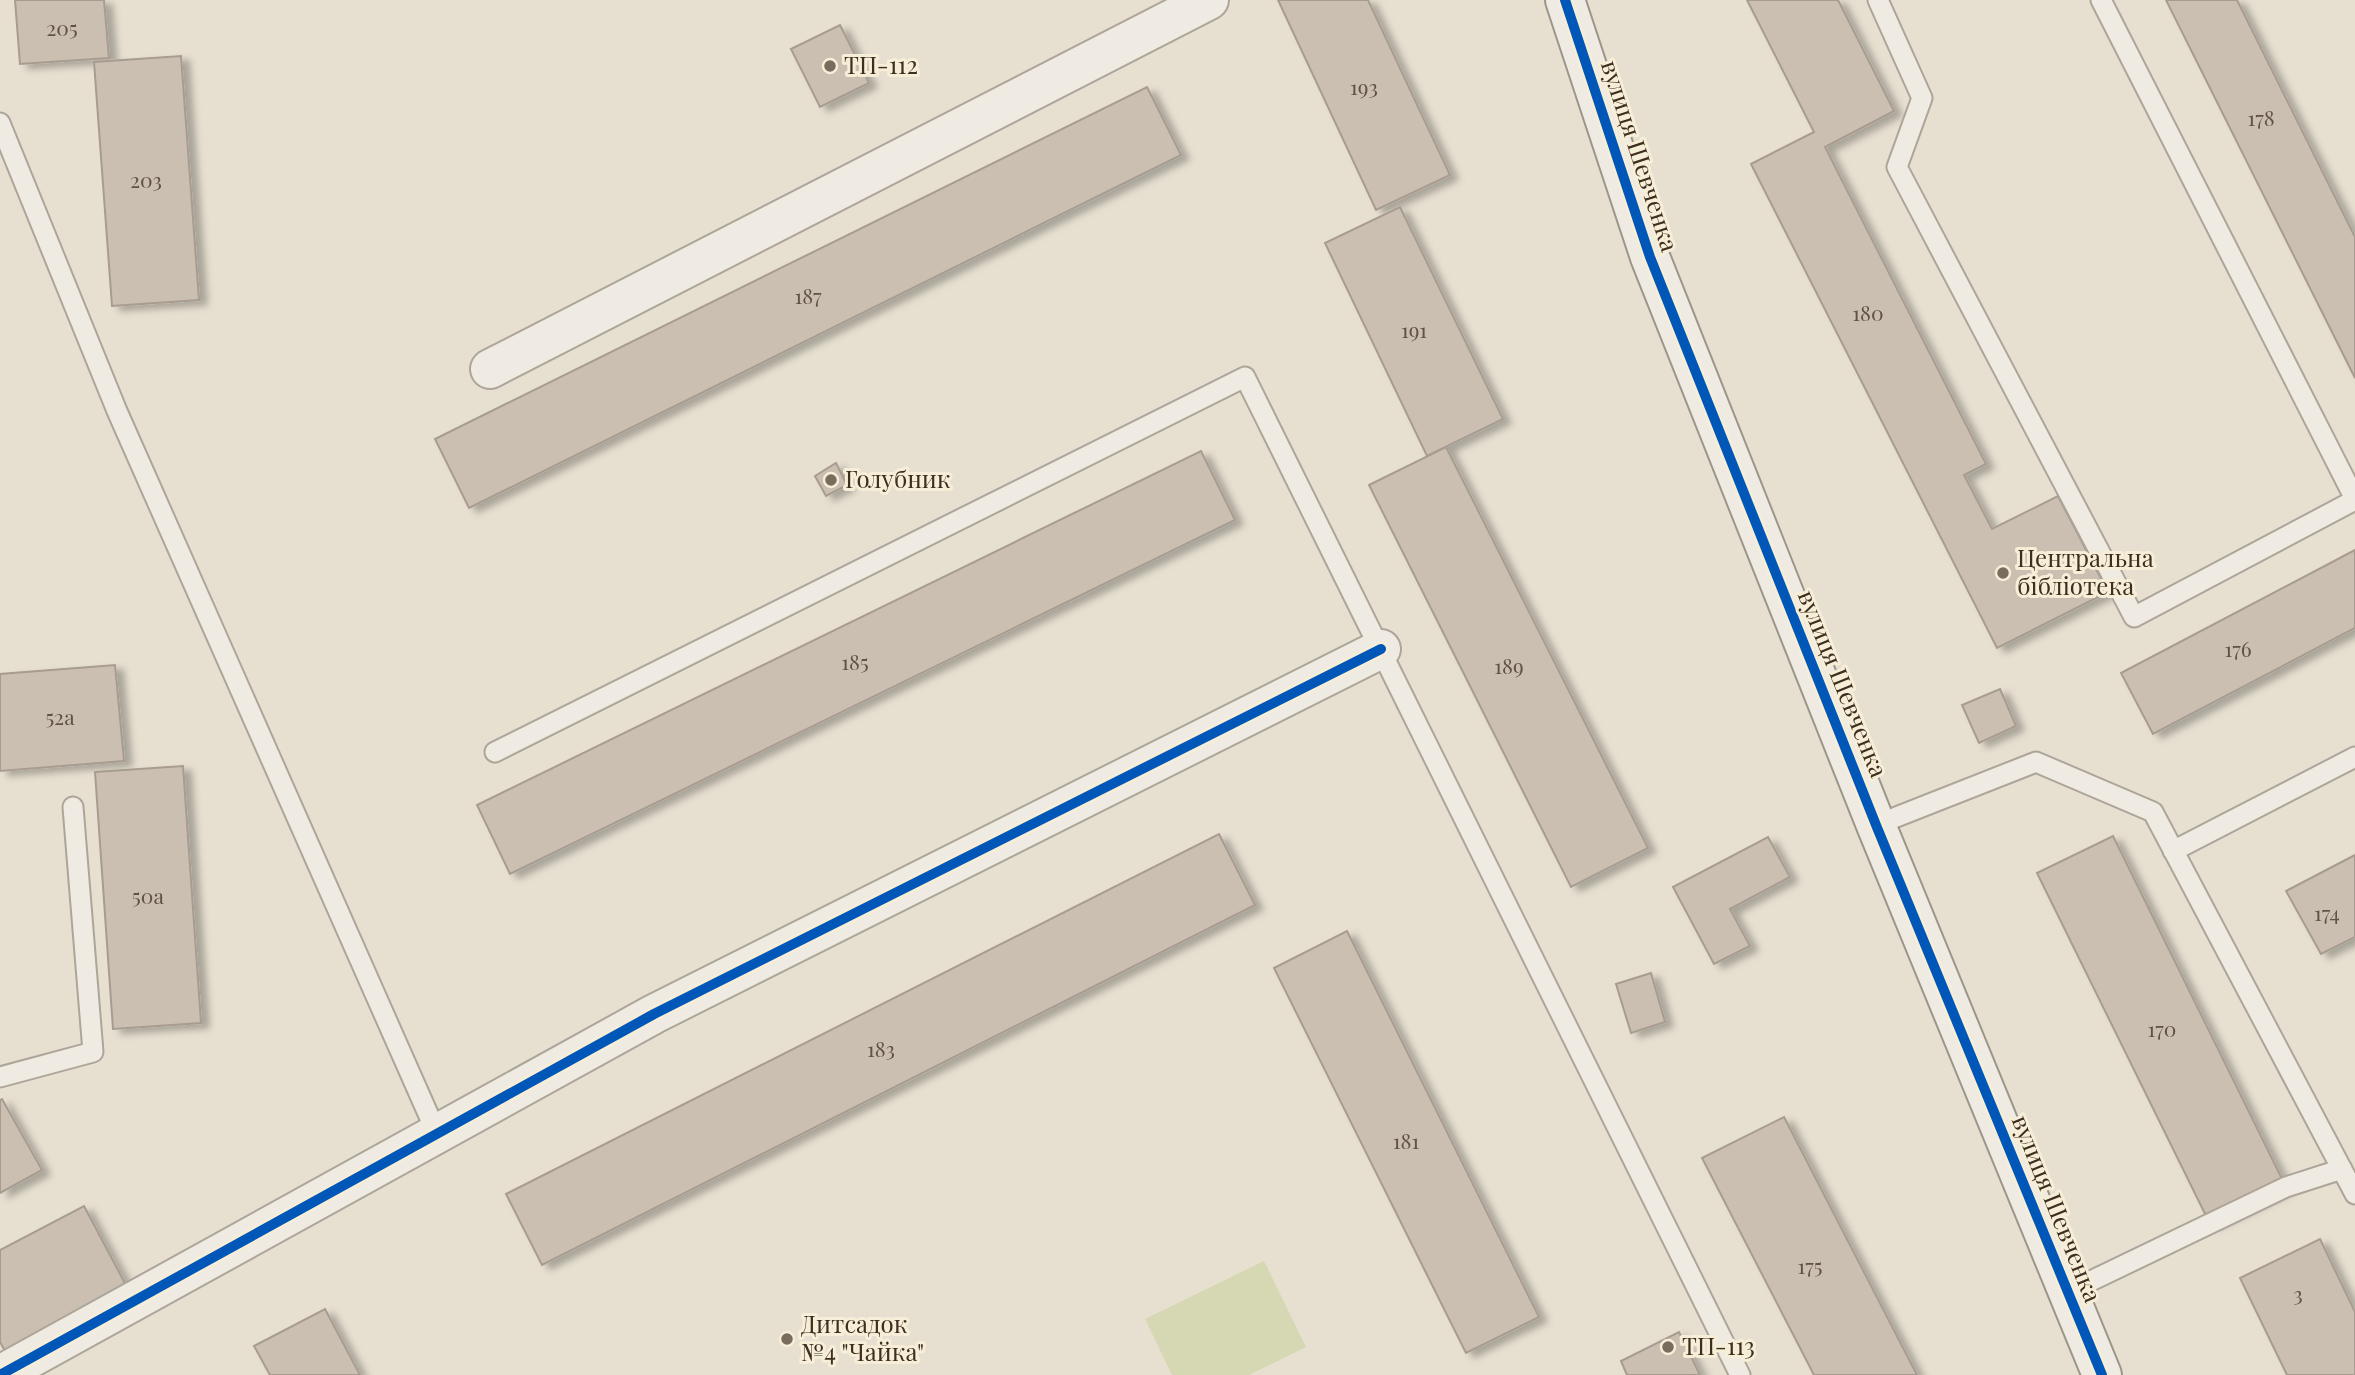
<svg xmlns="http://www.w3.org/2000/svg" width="2355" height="1375" viewBox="0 0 2355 1375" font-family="'Playfair Display',serif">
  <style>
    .green { fill: #d6d7b3 }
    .building { fill: #cbbfb2; stroke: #a89c90; stroke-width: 2; filter: url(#shadow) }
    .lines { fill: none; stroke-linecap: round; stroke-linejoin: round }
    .lane-casing { stroke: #ada599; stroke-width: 23 }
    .street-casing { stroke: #ada599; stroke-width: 42 }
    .secondary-casing { stroke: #9c958a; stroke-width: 42 }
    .lane { stroke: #efebe3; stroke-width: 19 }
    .street { stroke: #efebe3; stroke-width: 38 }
    .secondary { stroke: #efebe3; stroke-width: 38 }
    .cycleway-casing { stroke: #f7eed8; stroke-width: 15 }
    .cycleway { stroke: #0057b8; stroke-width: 10 }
    .poi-dot { fill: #786c5e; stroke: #f7eed8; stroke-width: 2.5 }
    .labels { text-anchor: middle; stroke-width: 6; stroke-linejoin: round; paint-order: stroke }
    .number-label { font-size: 21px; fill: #605244 }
    .poi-label { font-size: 24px; fill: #3d2e20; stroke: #f7eed8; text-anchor: start }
    .street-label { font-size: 24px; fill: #3d2e20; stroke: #f7eed8 }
  </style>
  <defs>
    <filter id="shadow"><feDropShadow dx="8" dy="4.5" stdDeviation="3.5" flood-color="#0004"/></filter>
  </defs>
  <rect width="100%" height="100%" fill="#e7e0d1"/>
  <path class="green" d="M1264,1261L1306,1347L1249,1375H1172L1145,1319Z"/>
  <path class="building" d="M15,0H104L109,58L20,64Z
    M1278,0H1368L1450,175L1376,210Z
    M1747,0H1838L1894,111L1825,147L1986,464L1964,475L1992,529L2058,496L2108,592L1997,648L1751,164L1814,132Z
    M2166,0H2237L2355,237V378Z
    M840,25L869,83L820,107L791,49Z
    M181,56L199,300L112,306L94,62Z
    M1147,87L1181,155L469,508L435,439Z
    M1400,207L1503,419L1427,456L1325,243Z
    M1446,447L1648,848L1571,887L1369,485Z
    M1201,451L1235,520L510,874L477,805Z
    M836,463L847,485L826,496L815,476Z
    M2355,550V628L2153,734L2121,673Z
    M115,665L124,761L0,771V674Z
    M2000,689L2016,726L1979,743L1962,705Z
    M183,766L201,1023L113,1029L95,772Z
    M1219,834L1255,905L542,1265L506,1194Z
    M2113,836L2286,1187L2210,1224L2037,873Z
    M1768,837L1790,877L1730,909L1750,946L1714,964L1673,887Z
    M2355,855V937L2321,954L2286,891Z
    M1347,931L1539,1317L1466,1353L1274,968Z
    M1651,973L1665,1022L1631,1033L1616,984Z
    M2,1099L42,1170L0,1193V1100Z
    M1784,1117L1917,1375H1814L1702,1158Z
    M84,1206L128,1289L6,1353L0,1342V1250Z
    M2320,1239L2355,1312V1375H2287L2240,1278Z
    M325,1309L360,1375H270L254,1346Z
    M1679,1332L1700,1375H1627L1621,1361Z"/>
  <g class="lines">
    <defs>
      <path id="lane" d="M1878,0L1922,98L1897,167L2134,617L2355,500
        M2101,0L2355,499
        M0,123L117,411L437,1134
        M495,752L1245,377L1740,1375
        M1876,825L2036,762L2153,812L2355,1194
        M2173,851L2355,757
        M0,1077L93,1052L73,807
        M2068,1292L2286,1187L2342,1169"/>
      <path id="street" d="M490,369L1209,0
        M0,1375L654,1014L1381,649"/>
      <path id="secondary" d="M1565,0L1650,257L1876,825L2102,1375"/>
    </defs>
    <use href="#lane" class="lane-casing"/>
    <use href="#street" class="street-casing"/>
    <use href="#secondary" class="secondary-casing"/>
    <use href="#lane" class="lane"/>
    <use href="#street" class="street"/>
    <use href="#secondary" class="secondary"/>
    <defs>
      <path id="cycleway" d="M1565,0L1650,257L1876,825L2102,1375
        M0,1375L654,1014L1381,649"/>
    </defs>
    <use href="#cycleway" class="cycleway-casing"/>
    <use href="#cycleway" class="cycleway"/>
  </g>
  <g class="poi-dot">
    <circle cx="830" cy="66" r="7"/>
    <circle cx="831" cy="480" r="7"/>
    <circle cx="2003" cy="573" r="7"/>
    <circle cx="787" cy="1339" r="7"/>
    <circle cx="1668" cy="1347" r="7"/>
  </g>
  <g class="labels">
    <g class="number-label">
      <text x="62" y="36">205</text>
      <text x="1364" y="95">193</text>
      <text x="2261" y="126">178</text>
      <text x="146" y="188">203</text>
      <text x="808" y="304">187</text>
      <text x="1868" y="321">180</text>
      <text x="1414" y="338">191</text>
      <text x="2238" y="657">176</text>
      <text x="855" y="670">185</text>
      <text x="1509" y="674">189</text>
      <text x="60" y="725">52а</text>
      <text x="148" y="904">50а</text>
      <text x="2327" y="921">174</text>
      <text x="2162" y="1037">170</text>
      <text x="881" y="1057">183</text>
      <text x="1406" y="1149">181</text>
      <text x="1810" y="1274">175</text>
      <text x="2298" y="1302">3</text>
    </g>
    <g class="poi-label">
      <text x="844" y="74">ТП-112</text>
      <text x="845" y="488">Голубник</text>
      <text x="2017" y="567">Центральна<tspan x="2017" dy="28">бібліотека</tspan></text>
      <text x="801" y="1333">Дитсадок<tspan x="801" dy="28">№4 "Чайка"</tspan></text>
      <text x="1682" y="1355">ТП-113</text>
    </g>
    <g class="street-label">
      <text transform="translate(1639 156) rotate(72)" y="8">вулиця Шевченка</text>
      <text transform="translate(1842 684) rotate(68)" y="8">вулиця Шевченка</text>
      <text transform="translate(2056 1209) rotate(68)" y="8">вулиця Шевченка</text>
    </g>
  </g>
</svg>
